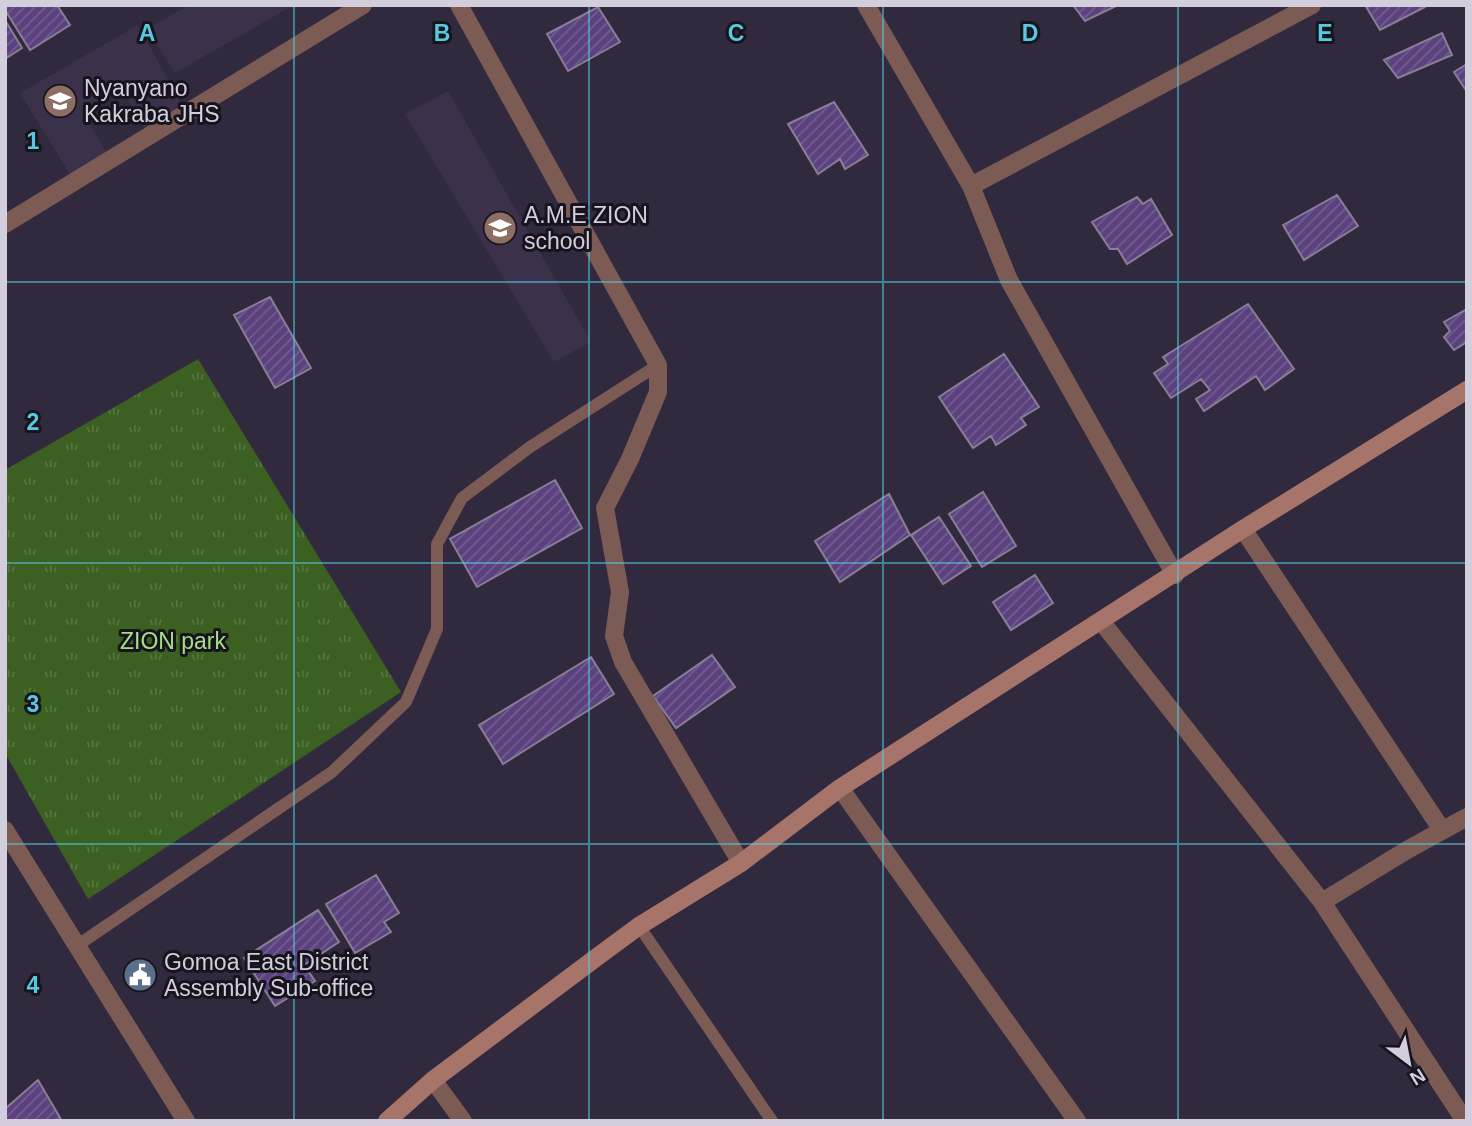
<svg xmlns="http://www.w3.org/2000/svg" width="1472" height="1126" viewBox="0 0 1472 1126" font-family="Helvetica,sans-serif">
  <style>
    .built { fill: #3b314b }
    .park { fill: url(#park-tufts) }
    .building { fill: url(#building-hatch); stroke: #887f97; stroke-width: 2 }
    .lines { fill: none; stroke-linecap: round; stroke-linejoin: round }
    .lane { stroke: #7c5b55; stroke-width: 12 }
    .street { stroke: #7c5b55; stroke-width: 18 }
    .secondary { stroke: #a7746a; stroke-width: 18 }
    .grid { fill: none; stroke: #55cae0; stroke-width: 2; stroke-opacity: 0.55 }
    .labels { text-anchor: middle; stroke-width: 6; stroke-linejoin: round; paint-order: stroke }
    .poi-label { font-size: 23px; fill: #d3cedc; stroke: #17141d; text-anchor: start }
    .park-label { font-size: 23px; fill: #a7dd85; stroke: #17141d }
    .grid-label { font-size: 23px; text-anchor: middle; font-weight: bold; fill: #55cae0; stroke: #17141d; stroke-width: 6; stroke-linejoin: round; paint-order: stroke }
  </style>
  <defs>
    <pattern id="park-tufts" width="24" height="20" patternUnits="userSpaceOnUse" patternTransform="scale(1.75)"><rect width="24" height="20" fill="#3c5f22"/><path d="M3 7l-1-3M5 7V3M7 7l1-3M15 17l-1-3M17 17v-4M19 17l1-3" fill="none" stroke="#577542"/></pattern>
    <pattern id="building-hatch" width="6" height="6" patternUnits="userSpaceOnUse" patternTransform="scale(1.75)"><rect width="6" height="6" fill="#5b427e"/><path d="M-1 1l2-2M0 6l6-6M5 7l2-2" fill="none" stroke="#725c90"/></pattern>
  </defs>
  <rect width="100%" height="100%" fill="#31293d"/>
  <path class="built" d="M189,5H294L175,73L147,29Z
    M138,25L189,118L151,139L119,85L82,110L113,164L77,186L20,93Z
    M448,91L591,342L554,362L405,114Z"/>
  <path class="park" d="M198,359L401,692L88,899L5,753V470Z"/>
  <path class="building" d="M5,5H57L70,25L30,50L5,10Z
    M1073,5H1118L1085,21Z
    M1365,5H1424L1425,7L1380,30Z
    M598,7L620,42L568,71L547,34Z
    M5,20L22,48L5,59Z
    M1442,33L1452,55L1398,78L1384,60Z
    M1467,64V92L1454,72Z
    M834,102L868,155L845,169L840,159L818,174L788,124Z
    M1337,195L1358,226L1304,260L1283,225Z
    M1137,197L1143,204L1151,199L1172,235L1127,264L1118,249H1110L1092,222Z
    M270,297L311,368L275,388L234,315Z
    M1248,304L1294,369L1265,390L1256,376L1204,411L1196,399L1210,390L1201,379L1171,398L1154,373L1168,364L1163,357Z
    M1467,309V342L1454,350L1444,337L1450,331L1444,322Z
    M1004,354L1039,407L1021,418L1026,425L996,445L991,436L973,448L939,397Z
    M555,480L582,528L477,587L450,539Z
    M983,492L1016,546L982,567L949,514Z
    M889,494L910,535L840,582L815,541Z
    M939,517L971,566L943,584L911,535Z
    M1035,575L1053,603L1011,630L993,602Z
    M712,655L735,687L676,728L653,696Z
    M591,657L614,694L503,764L479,725Z
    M376,875L399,913L384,922L391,932L355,953L326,904Z
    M318,910L339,942L304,965L315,981L275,1006L244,958Z
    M38,1080L62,1121H5V1109Z"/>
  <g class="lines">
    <path class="lane" d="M639,926L772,1121
      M78,945L332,772L406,702L437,629V544L462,498L530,447L658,365"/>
    <path class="street" d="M459,5L658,365V392L630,459L605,508L620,592L614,636L623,662L741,863
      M866,5L971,186L1009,280L1175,575
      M971,186L1312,5
      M5,224L363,5
      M1243,529L1442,830
      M1101,621L1322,902L1465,1121
      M840,788L1077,1121
      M5,830L186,1121
      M1322,902L1407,850L1467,817
      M433,1080L463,1121"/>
    <path class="secondary" d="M387,1121L433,1080L593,960L639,926L741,863L840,788L1243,529L1467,390"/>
  </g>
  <path class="grid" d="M294,5V1121M589,5V1121M883,5V1121M1178,5V1121M5,282H1467M5,563H1467M5,844H1467"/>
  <defs>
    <symbol id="school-disc" viewBox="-11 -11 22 22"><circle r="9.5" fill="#8d6e63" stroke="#17141d"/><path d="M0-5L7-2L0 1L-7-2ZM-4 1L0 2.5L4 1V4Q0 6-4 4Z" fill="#fff"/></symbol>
    <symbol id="civic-disc" viewBox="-11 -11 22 22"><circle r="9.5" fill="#5c6f8a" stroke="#17141d"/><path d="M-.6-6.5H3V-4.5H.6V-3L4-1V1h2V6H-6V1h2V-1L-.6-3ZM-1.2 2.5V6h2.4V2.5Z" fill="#fff"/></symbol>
  </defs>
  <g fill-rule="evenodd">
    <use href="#school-disc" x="41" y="82" width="38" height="38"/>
    <use href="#school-disc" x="481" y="209" width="38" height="38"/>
    <use href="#civic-disc" x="121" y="956" width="38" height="38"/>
  </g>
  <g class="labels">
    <g class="poi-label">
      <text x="84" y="96">Nyanyano<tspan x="84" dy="26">Kakraba JHS</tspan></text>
      <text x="524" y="223">A.M.E ZION<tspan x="524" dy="26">school</tspan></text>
      <text x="164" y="970">Gomoa East District<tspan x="164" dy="26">Assembly Sub-office</tspan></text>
    </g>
    <g class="park-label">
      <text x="173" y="649">ZION park</text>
    </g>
  </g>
  <g class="grid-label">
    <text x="147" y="41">A</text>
    <text x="442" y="41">B</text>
    <text x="736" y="41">C</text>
    <text x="1030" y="41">D</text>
    <text x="1325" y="41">E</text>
    <text x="33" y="149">1</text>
    <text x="33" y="430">2</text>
    <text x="33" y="712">3</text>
    <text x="33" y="993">4</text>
  </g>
  <rect width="1472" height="1126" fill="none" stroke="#d3cedc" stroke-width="14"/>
  <g transform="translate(1409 1063) rotate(148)" stroke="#17141d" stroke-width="5" paint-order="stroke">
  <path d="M0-5L12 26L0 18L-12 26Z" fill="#d3cedc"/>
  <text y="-10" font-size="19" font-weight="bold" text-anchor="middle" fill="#d3cedc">N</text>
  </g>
</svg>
